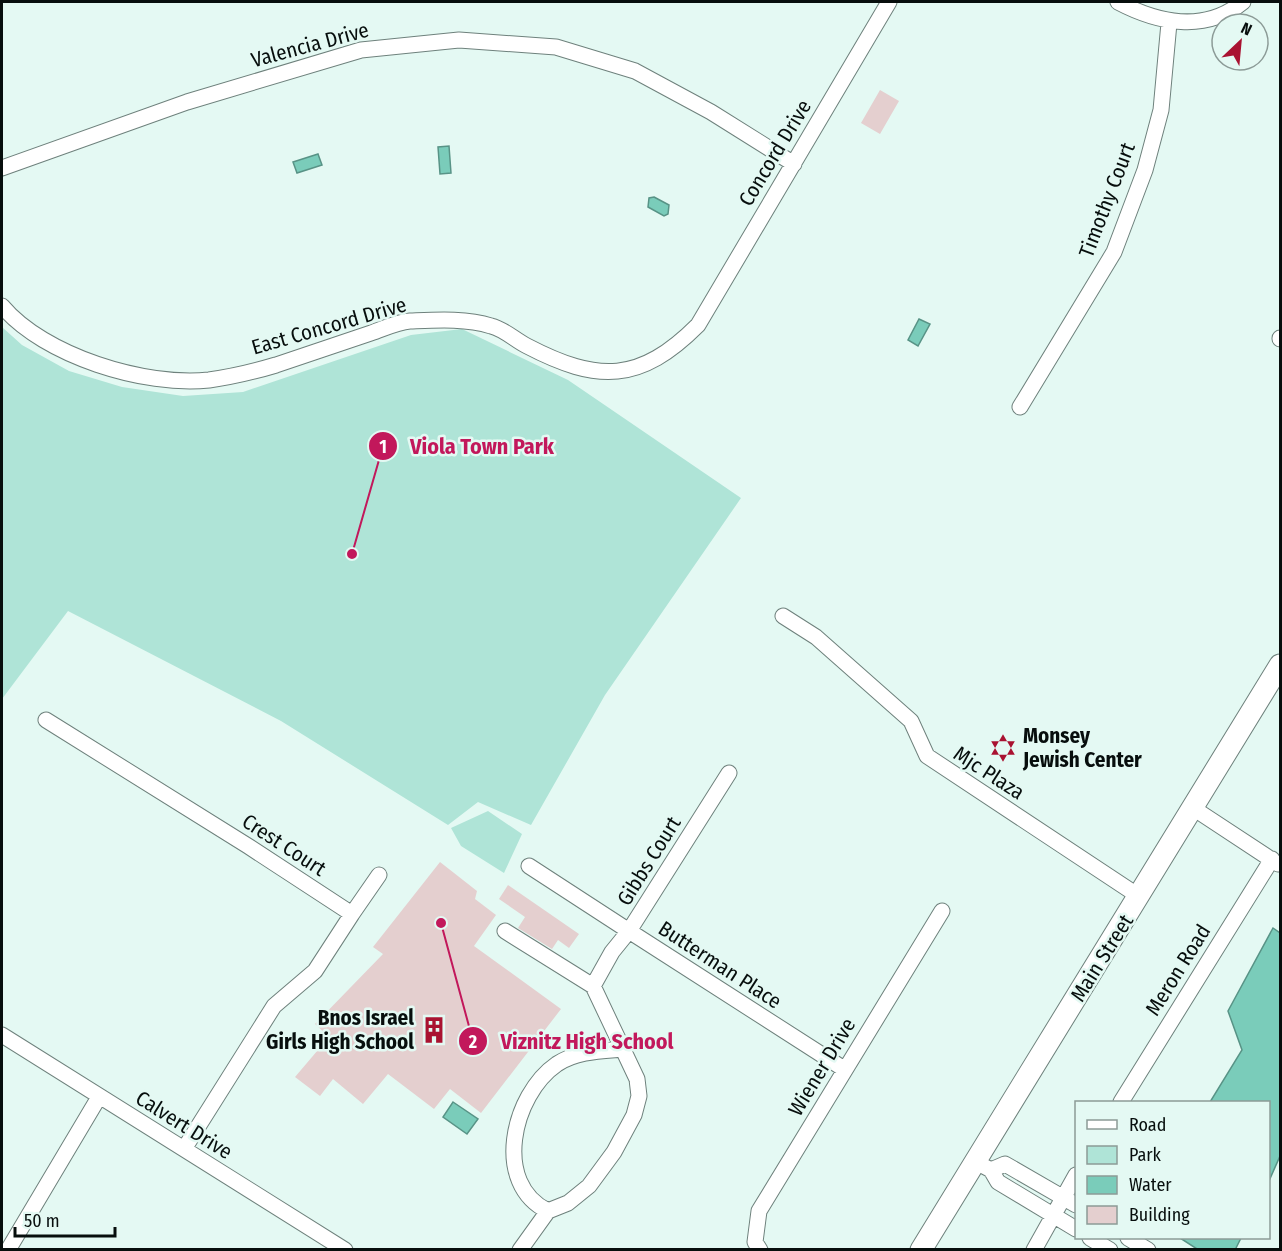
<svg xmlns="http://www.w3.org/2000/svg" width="1282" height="1251" viewBox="0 0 1282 1251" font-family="'Fira Sans Condensed',sans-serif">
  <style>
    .green { fill: #afe4d7 }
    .water { fill: #7accba; stroke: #589386; stroke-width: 1.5 }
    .building { fill: #e4cfcf }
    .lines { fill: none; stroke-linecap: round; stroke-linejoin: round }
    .street-casing { stroke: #6e817c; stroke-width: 17 }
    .secondary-casing { stroke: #6e817c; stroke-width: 23 }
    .street { stroke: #fff; stroke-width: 15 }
    .secondary { stroke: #fff; stroke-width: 21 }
    .labels { text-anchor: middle; stroke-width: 5; stroke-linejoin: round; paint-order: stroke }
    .street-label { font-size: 21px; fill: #070e0d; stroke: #e4f9f3 }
    .poi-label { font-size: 21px; font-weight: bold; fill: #070e0d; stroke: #e4f9f3; text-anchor: start }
    .leader { fill: none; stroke: #c2185b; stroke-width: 2 }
    .callout-dot { fill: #c2185b; stroke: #e4f9f3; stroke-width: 2 }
    .mark-label { font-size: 18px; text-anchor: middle; font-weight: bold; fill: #fff }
    .callout-label { font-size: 22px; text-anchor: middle; font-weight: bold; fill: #c2185b; stroke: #e4f9f3; stroke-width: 5; stroke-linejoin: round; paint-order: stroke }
  </style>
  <rect width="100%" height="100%" fill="#e4f9f3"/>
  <path class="green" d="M2,327L22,345L69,371L122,387L183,396L243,392L411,335L462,329L568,380L741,498L605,695L531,825L478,802L448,825L281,721L68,611L2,699Z
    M488,811L522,834L504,873L461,846L451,828Z"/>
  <path class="water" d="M449,146L451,173L440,174L438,147Z
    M318,154L322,165L297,173L293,162Z
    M654,197L669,205L668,214L664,216L648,207L649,198Z
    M919,319L930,324L918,346L908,340Z
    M1273,928L1280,933V1156L1269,1181L1268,1102H1210L1242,1050L1228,1011Z
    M453,1102L478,1119L467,1134L443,1117Z
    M1180,1238H1241L1235,1250L1197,1249Z"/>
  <path class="building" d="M880,90L899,101L880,134L861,123Z
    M440,862L477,891L475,899L496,915L474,946L561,1009L481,1113L450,1089L434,1109L388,1074L363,1104L333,1079L320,1096L295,1077L329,1037L315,1024L383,954L373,947Z
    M508,885L579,934L569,948L558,940L552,949L518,928L525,917L499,899Z"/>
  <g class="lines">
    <defs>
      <path id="street" d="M1118,2C1158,23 1205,33 1243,2
        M2,168L187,102L361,50L459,40L556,47L635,71L711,112L794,164
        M2,306C44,356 145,387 209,380C231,377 256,371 276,365C308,354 339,344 371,333C383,329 397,322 410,321C436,320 466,318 491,326C504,329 515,340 527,346C598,383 640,383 698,325L889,2
        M1280,339V338
        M1020,407L1114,252L1145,170L1161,110L1169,23
        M783,616L816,637L911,721L927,756L1140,897
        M46,720L248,846L352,914L315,971L274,1006L184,1149
        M1193,808L1278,864
        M529,866L629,931L729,773
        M352,914L379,875
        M505,931L593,986L637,1079L639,1096L634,1115L614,1152L589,1186L568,1203L548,1211L520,1250
        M593,986L612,952L629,931L844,1069
        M2,1035L345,1250
        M1121,1102L1272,859
        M976,1162L991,1170L998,1182L1076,1229
        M991,1170L1005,1164L1076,1205
        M548,1211C492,1184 512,1095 557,1064C577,1051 601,1051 624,1049
        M1090,1238L1110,1250
        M1128,1238L1148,1250
        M8,1250L99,1097
        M760,1250L755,1242L759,1211L942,911
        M1034,1250L1076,1175"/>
      <path id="secondary" d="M921,1250L1280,665"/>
    </defs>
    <use href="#street" class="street-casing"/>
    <use href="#secondary" class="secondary-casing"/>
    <use href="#street" class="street"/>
    <use href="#secondary" class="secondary"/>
  </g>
  <defs>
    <symbol id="synagogue-bare" viewBox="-9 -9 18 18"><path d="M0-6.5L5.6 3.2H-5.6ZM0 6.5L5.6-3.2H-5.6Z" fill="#a91231" stroke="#e4f9f3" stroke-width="2.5" paint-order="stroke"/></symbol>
    <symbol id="building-bare" viewBox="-9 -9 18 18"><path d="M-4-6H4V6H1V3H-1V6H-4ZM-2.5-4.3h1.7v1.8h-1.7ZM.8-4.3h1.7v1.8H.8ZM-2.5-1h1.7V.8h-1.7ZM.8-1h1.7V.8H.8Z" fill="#a91231" stroke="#e4f9f3" stroke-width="2.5" paint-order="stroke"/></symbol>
  </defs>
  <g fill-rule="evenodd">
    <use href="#synagogue-bare" x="984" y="729" width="38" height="38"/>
    <use href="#building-bare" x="415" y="1011" width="38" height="38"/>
  </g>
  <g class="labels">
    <g class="street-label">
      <text transform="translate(310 45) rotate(-15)" y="7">Valencia Drive</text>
      <text transform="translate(775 153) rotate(-59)" y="7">Concord Drive</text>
      <text transform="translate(1107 200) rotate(-69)" y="7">Timothy Court</text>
      <text transform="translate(329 326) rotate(-16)" y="7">East Concord Drive</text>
      <text transform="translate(989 773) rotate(33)" y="7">Mjc Plaza</text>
      <text transform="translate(284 845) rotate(33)" y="7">Crest Court</text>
      <text transform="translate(649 861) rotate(-58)" y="7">Gibbs Court</text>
      <text transform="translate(1102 958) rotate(-58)" y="7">Main Street</text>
      <text transform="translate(720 965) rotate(33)" y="7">Butterman Place</text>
      <text transform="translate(1178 970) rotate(-58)" y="7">Meron Road</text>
      <text transform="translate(822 1067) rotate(-59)" y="7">Wiener Drive</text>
      <text transform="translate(184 1125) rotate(32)" y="7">Calvert Drive</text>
    </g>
    <g class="poi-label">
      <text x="1023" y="743">Monsey<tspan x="1023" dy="24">Jewish Center</tspan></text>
      <text x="414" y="1025" text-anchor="end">Bnos Israel<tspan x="414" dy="24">Girls High School</tspan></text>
    </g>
  </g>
  <path class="leader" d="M352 554L383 446M441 923L473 1041"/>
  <g class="callout-dot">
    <circle cx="352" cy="554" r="6"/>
    <circle cx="441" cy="923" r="6"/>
    <circle cx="383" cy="446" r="15"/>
    <circle cx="473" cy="1041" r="15"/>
  </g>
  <g class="mark-label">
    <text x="383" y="453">1</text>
    <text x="473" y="1048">2</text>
  </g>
  <g class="callout-label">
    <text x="482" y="454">Viola Town Park</text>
    <text x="587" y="1049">Viznitz High School</text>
  </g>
  <rect width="1282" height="1251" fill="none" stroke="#070e0d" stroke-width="6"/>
  <rect x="1075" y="1101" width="195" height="138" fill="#e4f9f3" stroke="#8c9b97" stroke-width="1.5"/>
  <rect x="1087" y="1120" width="30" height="9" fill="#ffffff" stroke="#8c9b97" stroke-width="1.5"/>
  <text x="1129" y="1131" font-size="18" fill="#070e0d">Road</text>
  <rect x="1087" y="1146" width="30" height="18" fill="#afe4d7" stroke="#8c9b97" stroke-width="1.5"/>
  <text x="1129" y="1161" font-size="18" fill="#070e0d">Park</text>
  <rect x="1087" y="1176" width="30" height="18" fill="#7accba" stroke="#8c9b97" stroke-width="1.5"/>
  <text x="1129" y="1191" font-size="18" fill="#070e0d">Water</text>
  <rect x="1087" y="1206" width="30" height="18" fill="#e4cfcf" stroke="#8c9b97" stroke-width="1.5"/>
  <text x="1129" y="1221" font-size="18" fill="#070e0d">Building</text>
  <g transform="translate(1240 42) rotate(26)"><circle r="28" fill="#e4f9f3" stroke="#8c9b97" stroke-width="1.5"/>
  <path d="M0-4.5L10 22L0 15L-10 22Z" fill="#a91231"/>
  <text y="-9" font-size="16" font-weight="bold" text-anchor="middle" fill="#070e0d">N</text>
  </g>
  <path d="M15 1227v9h100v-9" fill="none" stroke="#070e0d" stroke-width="3"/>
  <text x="24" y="1227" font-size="18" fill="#070e0d" stroke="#e4f9f3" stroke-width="4.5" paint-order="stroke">50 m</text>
</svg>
